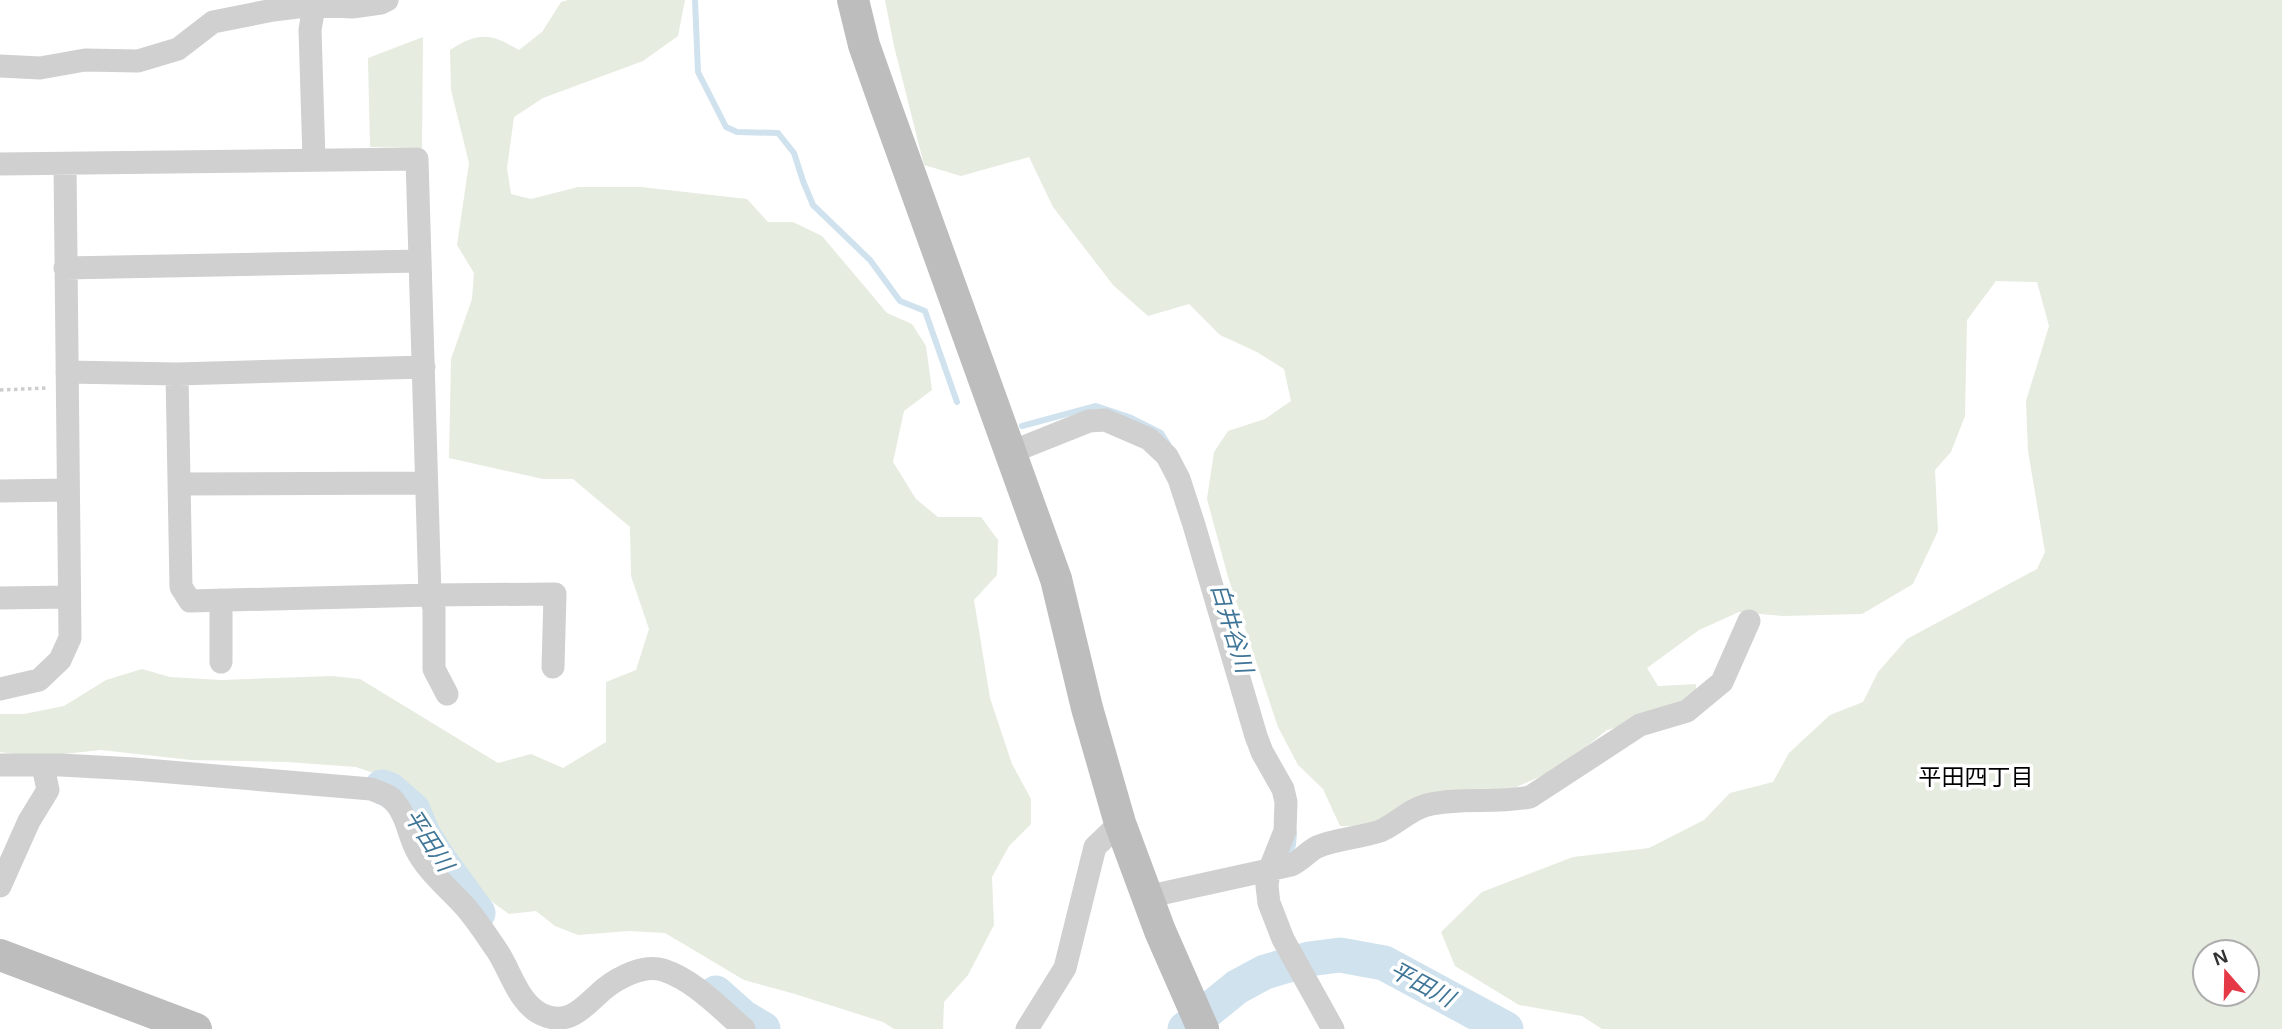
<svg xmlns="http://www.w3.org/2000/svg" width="2282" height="1029" viewBox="0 0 2282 1029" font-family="Helvetica,'Noto Sans JP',sans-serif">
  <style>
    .green { fill: #e6ecdf; fill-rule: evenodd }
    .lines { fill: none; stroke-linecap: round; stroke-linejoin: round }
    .stream { stroke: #cfe2ee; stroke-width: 6 }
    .river { stroke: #cfe2ee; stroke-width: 35 }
    .path { stroke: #cdcdcd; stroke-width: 3.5; stroke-dasharray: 3.5 3.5; stroke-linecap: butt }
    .street { stroke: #d0d0d0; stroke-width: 23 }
    .secondary { stroke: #bdbdbd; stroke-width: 32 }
    .labels { text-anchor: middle; stroke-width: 7; stroke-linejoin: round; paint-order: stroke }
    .water-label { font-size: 23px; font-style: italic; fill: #3f7597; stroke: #fff }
    .neighbourhood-label { font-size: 23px; fill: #000; stroke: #fff }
  </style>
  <rect width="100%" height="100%" fill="#fff"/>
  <path class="green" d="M568,0H685L678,36L643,61L543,98L514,117L507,168L511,194L531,199L578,187H641L747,199L768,222H793L822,236L887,313L912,324L926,346L932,390L904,411L893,462L916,499L938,517H981L998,540L997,575L974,600L990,698L1012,764L1031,799V824L1009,846L992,877L994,925L968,975L944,1002L943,1029H894L883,1022L795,994L744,980L665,933L629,931L578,935L555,926L536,911L509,914L459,878L427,821L400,782L356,767L287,762L191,760L101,750L35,757L0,752V714H24L64,706L106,680L142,669L170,677L221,680L332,676L360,679L498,763L531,754L563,768L606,742V682L636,670L649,629L631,576L630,527L573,479H543L449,458L451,359L472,299L474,273L457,245L469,163L451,90L450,50C479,32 490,33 519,50L542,32L561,2Z
    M885,0H2282V1029H1602L1582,1016L1519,1005L1455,966L1441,932L1482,892L1573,857L1649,848L1704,820L1730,793L1773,782L1789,753L1830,715L1863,702L1878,672L1907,639L2037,569L2045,552L2028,451L2026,401L2049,326L2037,282L1996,281L1967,320L1965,416L1951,452L1935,470L1938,531L1913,584L1862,614L1783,616L1739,612L1699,630L1647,668L1658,686L1696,684L1695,706L1607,730L1559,768L1512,789L1402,808L1363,826H1340L1323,789L1298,765L1278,727L1228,577L1207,499L1214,452L1228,431L1265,419L1291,401L1284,369L1257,352L1220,335L1189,304L1148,316L1113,285L1053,207L1029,157L961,176L924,165L894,46ZM2205,952H2247V994H2205Z
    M423,37L422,148L370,147L368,58Z"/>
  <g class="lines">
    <path class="stream" d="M695,0L698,72L726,127L737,132L778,133L794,153L803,181L813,205L870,260L900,301L925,311L957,402
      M1022,426L1096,406L1129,417L1161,433L1168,444
      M1287,859L1293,845L1294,833"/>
    <path class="river" d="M382,787L390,790L413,810L423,834L438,858L478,913
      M716,993L743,1017L763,1029
      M1185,1029L1237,987L1265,972L1309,959L1340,955L1384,963L1506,1029"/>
    <path class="path" d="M0,390L47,388"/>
    <path class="street" d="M0,66L40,68L85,60L138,61L178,49L213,22L273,10L314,5L352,7L381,3L387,0
      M314,159L310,30L315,0
      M0,164L417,159L430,595L190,601L181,587L177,374
      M65,268L420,261
      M67,372L177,374L424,367
      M1011,452L1089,421L1105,420L1149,439L1167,456L1179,479L1194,525L1256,736L1262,752L1283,789L1286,802L1285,831L1269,871L1267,886L1269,903L1283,939L1333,1029
      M179,484L425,483
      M0,491L68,490
      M0,598L69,597
      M221,600V662
      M0,689L39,680L60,660L70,638L65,164
      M447,694L434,669V608L430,595L555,594L553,667
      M0,765H61L134,769L371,789C379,792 389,795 394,801C407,816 408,833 416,849C428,873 451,890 468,910C478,922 487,936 496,949C510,969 518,1003 541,1014C570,1028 585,1005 604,989C619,977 644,964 663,970C694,980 720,1008 744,1029
      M0,886L29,821L48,790L43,766
      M1146,897L1291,865C1301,861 1307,852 1317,847C1334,839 1360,838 1380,831C1397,824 1410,809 1427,805C1461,797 1496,804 1530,797L1640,725L1687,711L1722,682L1749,621
      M1027,1029L1065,968L1095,847L1120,823"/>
    <path class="secondary" d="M853,0L864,45L883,99L1056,579L1087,708L1120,823L1160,931L1203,1029
      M0,955L196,1029"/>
  </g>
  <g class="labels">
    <g class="water-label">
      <text transform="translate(1232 628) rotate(73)" y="8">白井谷川</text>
      <text transform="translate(429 840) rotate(57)" y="8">平田川</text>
      <text transform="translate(1422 984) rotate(28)" y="8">平田川</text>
    </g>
    <g class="neighbourhood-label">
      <text x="1976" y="785">平田四丁目</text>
    </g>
  </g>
  <g transform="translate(2226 973) rotate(340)"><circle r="33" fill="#ffffff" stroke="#adadad" stroke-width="2"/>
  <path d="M0-5L12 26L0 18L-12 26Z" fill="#e63946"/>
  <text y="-10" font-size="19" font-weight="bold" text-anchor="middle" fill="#333333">N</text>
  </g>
</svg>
